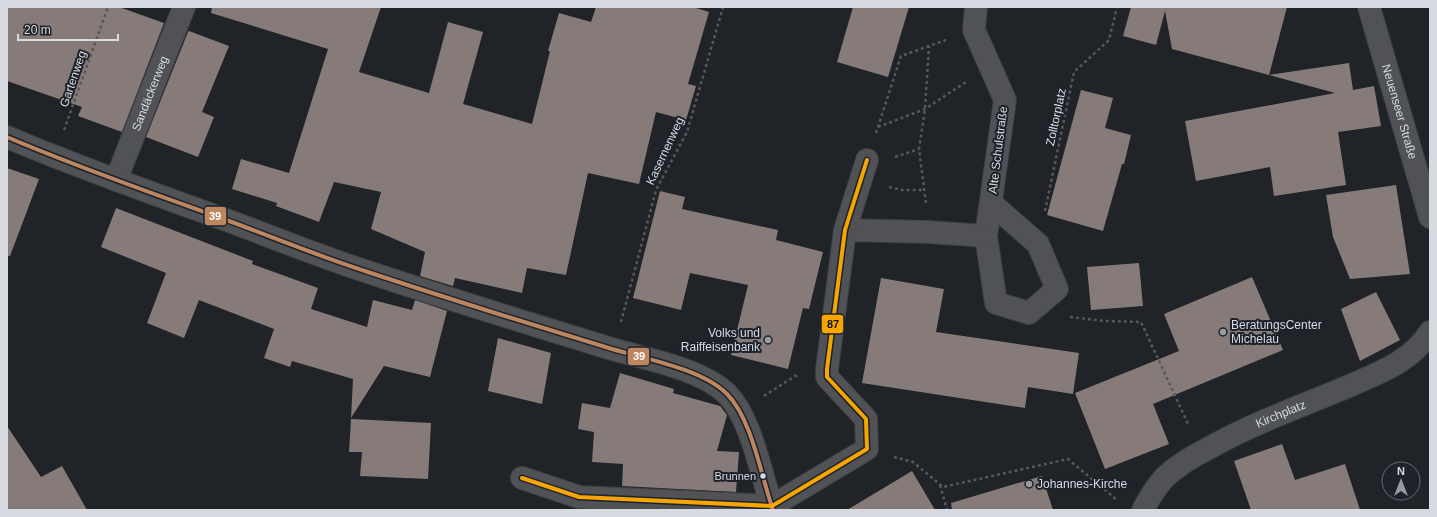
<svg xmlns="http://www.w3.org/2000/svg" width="1437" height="517" viewBox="0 0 1437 517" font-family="Arial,sans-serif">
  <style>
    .building { fill: #877b79 }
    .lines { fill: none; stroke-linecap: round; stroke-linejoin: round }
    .minor-casing { stroke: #3b3e43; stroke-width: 24 }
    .tertiary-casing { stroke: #3b3e43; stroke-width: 24 }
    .path { stroke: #56585b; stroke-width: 2.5; stroke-dasharray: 3 3; stroke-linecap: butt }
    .minor { stroke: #505255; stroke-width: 22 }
    .tertiary { stroke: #505255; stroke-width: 22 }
    .bus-1-casing { stroke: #1d222b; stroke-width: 7 }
    .bus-2-casing { stroke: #1d222b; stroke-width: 7 }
    .bus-1 { stroke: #bb8660; stroke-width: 4 }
    .bus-2 { stroke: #f7a600; stroke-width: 4 }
    .poi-dot { fill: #979ba0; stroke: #1d222b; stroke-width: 1.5 }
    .bus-dot { fill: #d7dbe1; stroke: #1d222b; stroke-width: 1.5 }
    .labels { text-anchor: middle; stroke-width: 4; stroke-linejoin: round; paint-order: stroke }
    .bus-label { font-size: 11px; fill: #d7dbe1; stroke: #1d222b; text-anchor: end }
    .street-label { font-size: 12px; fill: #d7dbe1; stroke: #1d222b }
    .poi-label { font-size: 12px; fill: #d7dbe1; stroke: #1d222b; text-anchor: start }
    .line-badge { stroke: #1d222b; stroke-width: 1.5 }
    .badge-label { font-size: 11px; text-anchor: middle; font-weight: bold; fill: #fff }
    .pale-badge-label { font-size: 11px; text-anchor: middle; font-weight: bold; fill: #111 }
  </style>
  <rect width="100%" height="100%" fill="#202328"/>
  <path class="building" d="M7,7H119L164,23L122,132L78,116L82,107L7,81Z
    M212,7H381L359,72L429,93L448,22L483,32L463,104L532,124L550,51H548L559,13L591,22L596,7H693L709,12L688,84L696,86L686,120L656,112L639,184L588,173L566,275L527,268L522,293L455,278L453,286L420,276L425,252L371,229L381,192L334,182L319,222L276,206L277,203L232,189L241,159L289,173L328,49L211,13Z
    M853,7H909L888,77L837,62Z
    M1131,7H1287L1269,75L1172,49L1165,11L1156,45L1123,36Z
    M189,31L229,46L202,112L214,117L198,157L146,137L188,32Z
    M1349,63L1353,90L1374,86L1381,126L1338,132L1346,185L1274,196L1270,167L1196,181L1185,121L1335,93L1269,75Z
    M1081,90L1113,98L1105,128L1131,135L1124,164H1122L1103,231L1047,215Z
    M7,168L39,179L10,256H7Z
    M1396,185L1410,274L1350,279L1333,237L1326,195Z
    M660,191L685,197L682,209L778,230L776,240L823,252L809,309L803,308L788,369L731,355L748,285L690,273L681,310L633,298Z
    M116,208L253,261L252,264L318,288L311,309L367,327L373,300L412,310L415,300L447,311L430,377L384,366L351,418L353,379L292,361L290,367L264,358L274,329L199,300L184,338L147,323L166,273L101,247Z
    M1139,263L1143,306L1091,310L1087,267Z
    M1252,277L1283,350L1153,404L1169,444L1105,469L1075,393L1179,351L1164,314Z
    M881,278L944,289L936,332L1079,353L1073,394L1028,387L1025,408L862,383Z
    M1376,292L1400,340L1360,361L1341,309Z
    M498,338L551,353L542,404L488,391Z
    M620,373L674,389L673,393L720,406L727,415L717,451L739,452L736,492L622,486L623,464L592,462L594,432L578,429L582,403L610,408Z
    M351,419L431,423L428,479L360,476L362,452H349Z
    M7,426L41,477L62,466L87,510H7Z
    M1282,444L1295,480L1345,464L1360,510H1251L1234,461Z
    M912,471L935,510H847Z
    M1042,476L1053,510H952L951,503Z"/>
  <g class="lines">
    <defs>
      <g id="minor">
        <path d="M976,7L974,30L1005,100L986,236L996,303L1029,313L1057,289L1038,244L991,203"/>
        <path id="s1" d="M116,180L184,7"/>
        <path d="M845,230L928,232L986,236"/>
        <path d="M522,478L579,497L772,506L867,449L866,419L827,377V369L845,230L867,160"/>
      </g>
      <g id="tertiary">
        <path id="s2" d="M1369,7L1430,217"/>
        <path d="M7,137C77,167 149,192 221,218C270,236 318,256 368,272C449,299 530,324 612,349C646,359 702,369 727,394C752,419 761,476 773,510"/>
        <path id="s3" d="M1143,510C1149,498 1156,487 1165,477C1178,465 1195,455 1211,447C1257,421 1308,404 1356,383C1384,371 1413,359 1430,332"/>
      </g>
    </defs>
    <use href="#minor" class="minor-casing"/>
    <use href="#tertiary" class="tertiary-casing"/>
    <path class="path" d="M878,127L925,109L966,82
      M64,130L108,7
      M876,133L901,56L946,40
      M895,157L919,149
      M889,187L902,190H925
      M926,203L919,149L925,109L929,46
      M1045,211L1074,72L1109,40L1117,7
      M1070,317L1105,321L1141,322L1189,426
      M621,322L656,190L687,132L723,7
      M764,396L795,376L799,375
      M894,457L913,462L943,487L1068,459L1117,500
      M940,485L947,510"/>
    <use href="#minor" class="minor"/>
    <use href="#tertiary" class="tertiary"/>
    <defs>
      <path id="bus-1" d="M7,137C77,167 149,192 221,218C270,236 318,256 368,272C449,299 530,324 612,349C646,359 702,369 727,394C752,419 761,476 773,510"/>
      <path id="bus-2" d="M522,478L579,497L772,506L867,449L866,419L827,377V369L845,230L867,160"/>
    </defs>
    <use href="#bus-1" class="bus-1-casing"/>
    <use href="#bus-2" class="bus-2-casing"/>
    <use href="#bus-1" class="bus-1"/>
    <use href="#bus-2" class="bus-2"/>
  </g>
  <g class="poi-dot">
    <circle cx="1223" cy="332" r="4"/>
    <circle cx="768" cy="340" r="4"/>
    <circle cx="1029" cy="484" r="4"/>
  </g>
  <circle class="bus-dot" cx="763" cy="476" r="3.5"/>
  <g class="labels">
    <g class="bus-label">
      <text x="756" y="480">Brunnen</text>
    </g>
    <g class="street-label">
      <text transform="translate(73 79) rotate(-71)" y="4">Gartenweg</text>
      <text dy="4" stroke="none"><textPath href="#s1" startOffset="93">Sandäckerweg</textPath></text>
      <text dy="4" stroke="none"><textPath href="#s2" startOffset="109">Neuenseer Straße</textPath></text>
      <text transform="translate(1056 117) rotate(-78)" y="4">Zolltorplatz</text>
      <text transform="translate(998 150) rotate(-83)" y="4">Alte Schulstraße</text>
      <text transform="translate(665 151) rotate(-65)" y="4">Kasernenweg</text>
      <text dy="4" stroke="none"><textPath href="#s3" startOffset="172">Kirchplatz</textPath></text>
    </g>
    <g class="poi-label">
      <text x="1231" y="329">BeratungsCenter<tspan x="1231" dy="14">Michelau</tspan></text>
      <text x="760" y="337" text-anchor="end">Volks und<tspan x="760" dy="14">Raiffeisenbank</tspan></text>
      <text x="1037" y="488">Johannes-Kirche</text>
    </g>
  </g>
  <g class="line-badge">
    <rect x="204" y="206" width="23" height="20" rx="4" fill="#bb8660"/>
    <rect x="821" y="314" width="23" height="20" rx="4" fill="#f7a600"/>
    <rect x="627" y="347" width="23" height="19" rx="4" fill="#bb8660"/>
  </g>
  <g class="badge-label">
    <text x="215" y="220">39</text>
    <text x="639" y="360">39</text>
  </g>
  <g class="pale-badge-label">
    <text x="833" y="328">87</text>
  </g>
  <rect width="1437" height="517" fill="none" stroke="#d7dbe1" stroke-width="16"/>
  <g transform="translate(1401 481)"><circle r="19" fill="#1d222b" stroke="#676c74"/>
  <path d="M0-3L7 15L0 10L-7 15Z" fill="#979ba0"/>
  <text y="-6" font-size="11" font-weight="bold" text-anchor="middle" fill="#d7dbe1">N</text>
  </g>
  <path d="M18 34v6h100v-6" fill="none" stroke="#d7dbe1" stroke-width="2"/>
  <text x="24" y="34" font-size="12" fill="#d7dbe1" stroke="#1d222b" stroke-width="3" paint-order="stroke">20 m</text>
</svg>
